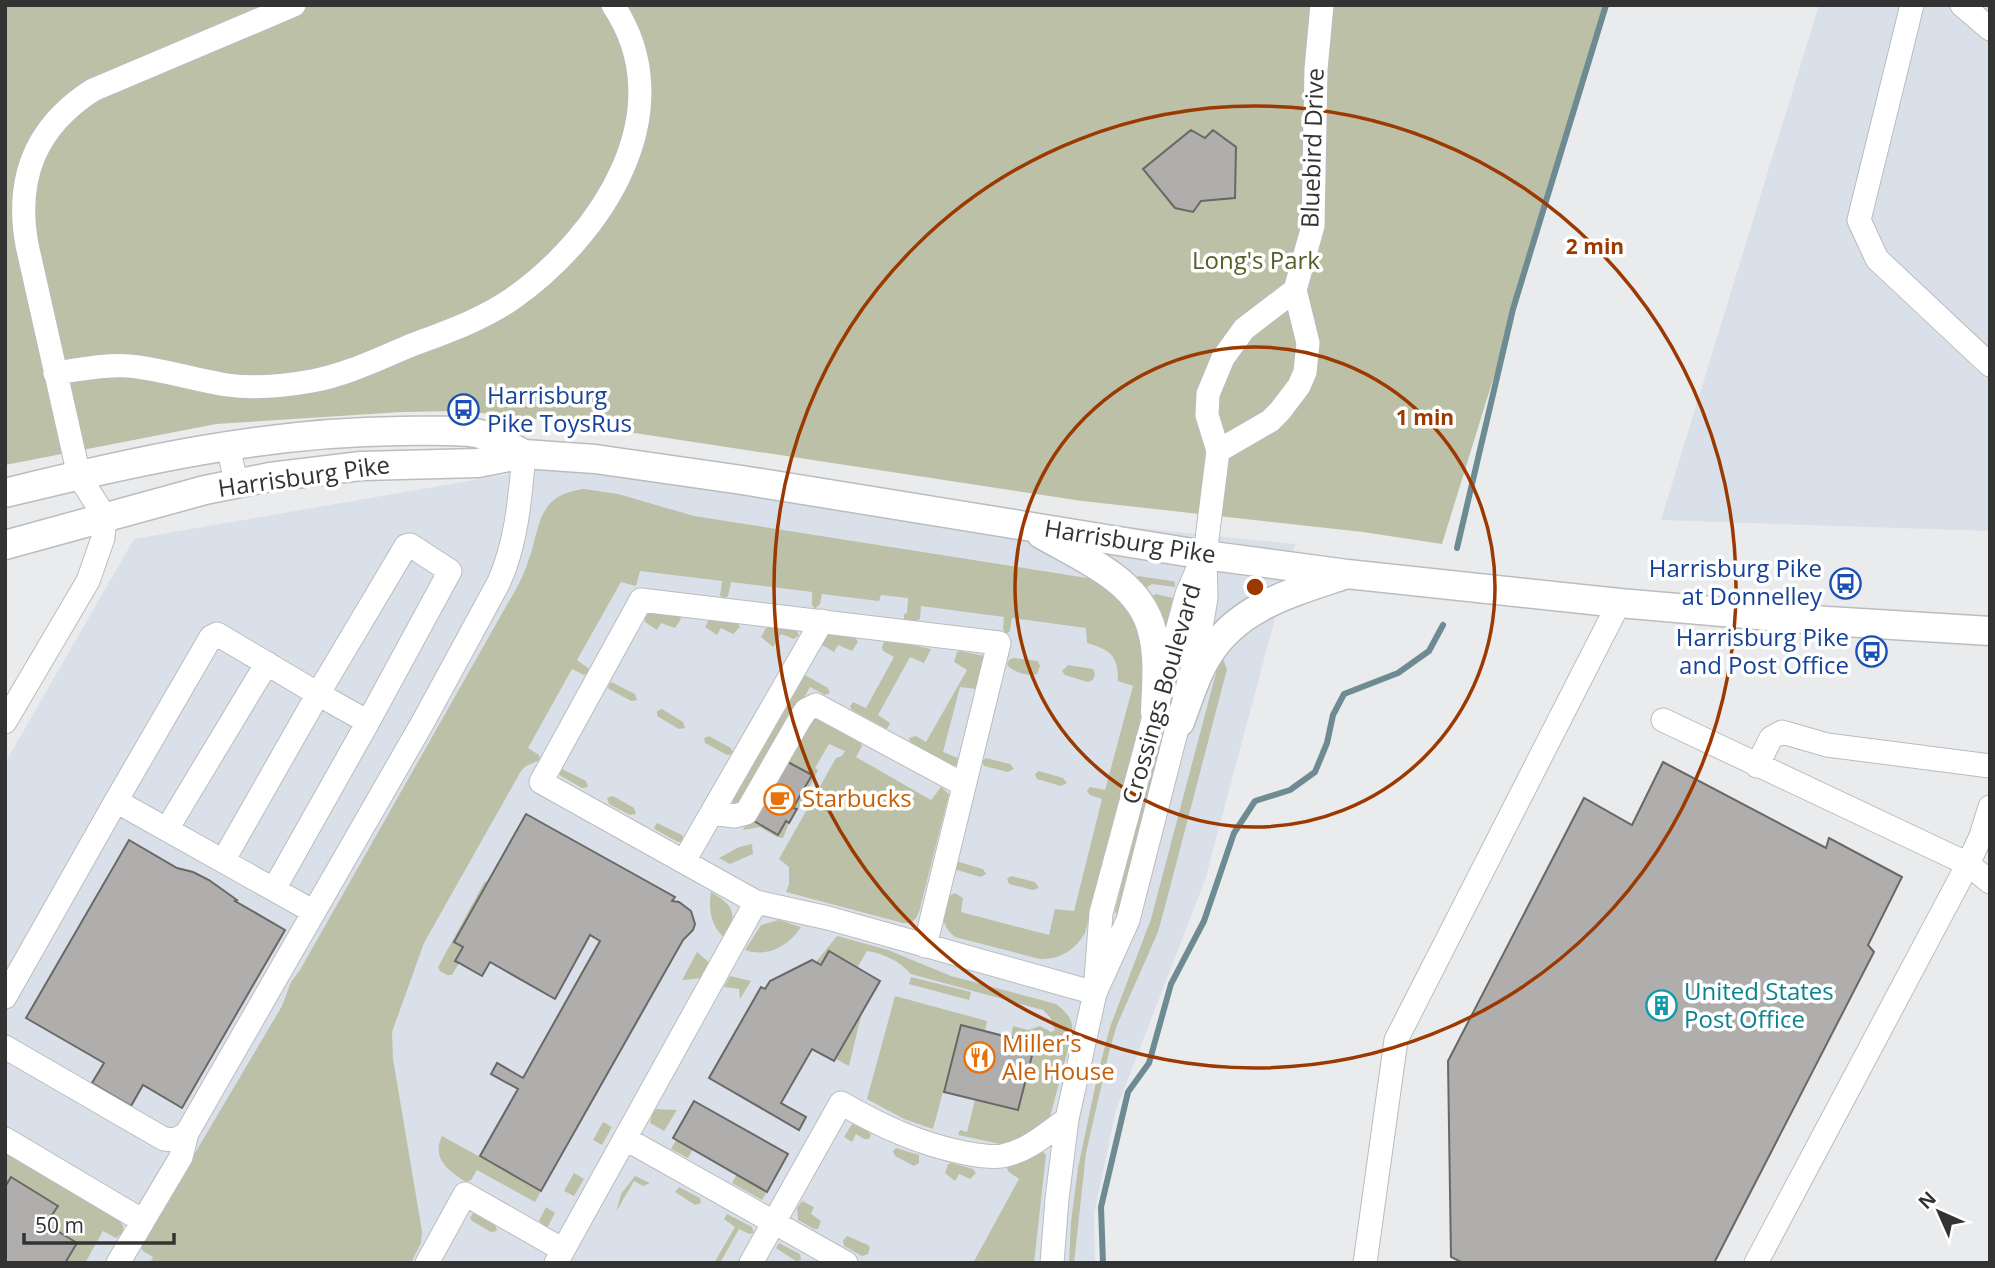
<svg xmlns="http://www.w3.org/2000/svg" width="1995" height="1268" viewBox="0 0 1995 1268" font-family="'Open Sans',sans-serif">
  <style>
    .built { fill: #dae0e9 }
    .green { fill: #bcc0a7 }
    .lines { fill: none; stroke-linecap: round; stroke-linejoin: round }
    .stream { stroke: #6e8a92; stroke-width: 6 }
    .building { fill: #b0aeac; stroke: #696866; stroke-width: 2 }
    .minor-casing { stroke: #babcbe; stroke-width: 25 }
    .major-casing { stroke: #babcbe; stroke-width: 31 }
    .minor { stroke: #fff; stroke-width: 23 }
    .major { stroke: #fff; stroke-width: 28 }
    .ring { fill: none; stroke: #9c3900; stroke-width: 3.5 }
    .labels { text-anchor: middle; stroke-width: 7; stroke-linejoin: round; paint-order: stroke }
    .street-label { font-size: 24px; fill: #333334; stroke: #fff }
    .park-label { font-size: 24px; fill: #565d27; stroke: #fff }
    .transit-label { font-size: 24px; fill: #164399; stroke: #fff; text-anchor: end }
    .food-label { font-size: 24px; fill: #c56008; stroke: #fff; text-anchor: start }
    .culture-label { font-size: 24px; fill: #0d838f; stroke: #fff; text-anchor: start }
    .centre { fill: #9c3900; stroke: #fff; stroke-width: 3.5 }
    .ring-label { font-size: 21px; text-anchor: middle; font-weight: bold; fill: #9c3900; stroke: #fff; stroke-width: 7; stroke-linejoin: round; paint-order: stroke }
  </style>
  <rect width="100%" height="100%" fill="#e9ebed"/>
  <path class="built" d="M1819,5H1990V531L1661,520Z
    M595,459L859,499L1295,544L1205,880L1116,1110L1094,1214L1095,1263H5V763L134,539Z"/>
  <path class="green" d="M5,5H1609L1442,544L1363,532L1082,501L556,421L462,411L402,412L216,424L5,465Z
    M584,489L618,494L694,516L1087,578L1112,589L1142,626L1143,704L1138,732L1085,933C1075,950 1060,960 1040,959L955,937C940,925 942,914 947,897L955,893L963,898L961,912L1049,935L1055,909L1074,911L1102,799L1090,795L1087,791L1090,787L1105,790L1133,686L1118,681C1118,656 1111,650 1087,643L1086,628L1012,618L1010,631L1006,634L1003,629L1004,617L921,606L920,619L914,622L904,620V614L907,613L908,598L881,595L879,601L822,594L820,604L815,609L812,605V592L731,582L728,596L725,598L720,596L722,581L640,571L636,586L621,582L577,660L588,668L589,672L584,675L572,669L528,748L539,755L540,760L526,766L521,771L424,943L392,1032L393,1059L422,1231L421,1243L411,1263H150L153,1257L143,1251L140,1246L282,1006L291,982L300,970L508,603C516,590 523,577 528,562C541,526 536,495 584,489Z
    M1138,576L1172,581L1175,582V587L1152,584L1144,589L1135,579Z
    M1156,594L1173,598L1166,629L1151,597Z
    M650,611L680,616L681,619L675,628L661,623L657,630L645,622V618Z
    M709,619L737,622L740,627L733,634L721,628L717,635L705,627Z
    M771,627L796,630L799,635L794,639L781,634L773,647L761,637L766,628Z
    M1186,629L1190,630L1119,912L1116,914L1115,911Z
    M827,634L855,637L858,642L852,651L838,645L834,652L822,645Z
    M884,642L903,643L931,649L924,663L910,657L878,715L890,723L887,729L852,710L850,706L853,702L866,708L894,657L883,651L882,647Z
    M960,651L985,656L976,689L960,687L943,752L958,758L957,764L953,767L911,744L909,738L916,736L926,742L967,670L954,662L957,652Z
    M1221,654L1227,669L1167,899L1158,932L1117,1025L1110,1048L1086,1153L1074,1263H1069L1071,1222L1078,1168L1098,1073L1110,1027L1151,919Z
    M1013,658L1038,661L1040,666L1037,674C1030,677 1011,672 1007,664L1009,660Z
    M1068,665L1093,669L1095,674L1093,680L1088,682L1065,675L1062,671Z
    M805,675L828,688L830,693L825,695L810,687L744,805H733V798Z
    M611,682L635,694L637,700L631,701L609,689L608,687Z
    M662,709L683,722L685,728L679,729L657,716V711Z
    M817,717L861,742L862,746L856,757L931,800L941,787L949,794L919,912C916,920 912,924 903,923L786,892L789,884V867L779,859L836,758L842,756L845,751L829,744L815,768L818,770L800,807L797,809L793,808L811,775L788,762L804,723Z
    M709,736L731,748L733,754L727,755L705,743L704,738Z
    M986,758L1010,764L1014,769L1008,772L984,766L982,761Z
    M562,769L586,781L588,787L582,788L561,776L559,774Z
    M1039,771L1063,778L1067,783L1061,786L1037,779L1035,774Z
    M613,796L634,808L636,814L630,815L609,804L607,798Z
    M759,802L778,834L786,821L789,823L783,838L777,837L760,827L743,830Z
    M657,823L682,835L684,841L678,842L656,830L654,828Z
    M752,844L753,854L730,864L719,858L739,847Z
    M959,862L983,869L986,874L981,877L957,870L955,868L956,863Z
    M1011,876L1035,882L1039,888L1033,890L1009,884L1007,879Z
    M485,881L487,883L459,963L452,975H447L440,971L438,967Z
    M711,892C735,906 737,914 726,939C711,927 708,910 711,892Z
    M779,920L801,927C789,946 767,958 745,950L761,925Z
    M837,936L888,950L951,976L1056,1004C1067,1012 1074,1020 1072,1034L1050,1117L1039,1131L1005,1145L958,1135L960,1130L967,1132L975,1100L1018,1110L1035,1044L1011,1037L1013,1026L1028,1030L1040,1026L1051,1032L1055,1030L1050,1017L1043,1010L911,974C899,961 885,954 867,951L857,968L829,952L821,965L816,962Z
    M697,952L712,965L703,978L682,980Z
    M730,976L751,981L740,999L739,989L724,987Z
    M911,977L971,992L969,1000L909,984Z
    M895,996L987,1021L985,1031L961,1025L933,1129L904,1119L867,1099Z
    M862,1012L849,1066L836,1059Z
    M656,1109L677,1110L664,1131L650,1123L652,1115Z
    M603,1122L612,1127L602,1145L593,1140Z
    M852,1124L868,1131L871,1135L869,1139H864L856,1134L852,1142L844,1137Z
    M442,1136L541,1191L535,1202L477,1170L471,1180L466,1182C449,1171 431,1159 442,1136Z
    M676,1140L693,1149L688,1158L671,1149Z
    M896,1148L919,1155V1163L914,1166L895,1156L893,1151Z
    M1042,1151L1046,1155L1034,1263H973L1019,1179L1009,1172L1007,1169L1010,1164Z
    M5,1152L119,1220L123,1226V1232L116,1238L103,1231L85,1263H65L77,1243L46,1224L57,1206L12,1177L5,1187Z
    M952,1163L973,1169L976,1173L970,1179L959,1174L955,1181L945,1173L948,1164Z
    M574,1173L584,1179L574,1196L564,1191Z
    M737,1174L767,1192L762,1200L732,1183Z
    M635,1176L650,1183L643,1186L634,1181L616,1212L621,1194Z
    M679,1187L700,1198L701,1203L695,1205L675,1192Z
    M802,1201L814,1207L811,1214L821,1221L818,1229H814L798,1220L797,1208Z
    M546,1207L555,1213L547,1228L539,1221Z
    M473,1213L495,1225L497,1231L491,1232L472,1221L470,1218Z
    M727,1214L752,1227L754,1233L749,1234L739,1229L720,1263H714L735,1227L724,1219Z
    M847,1236L868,1245L870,1248L868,1254L862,1256L844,1246L843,1241Z
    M779,1243L800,1254L801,1260L796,1261L776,1248Z"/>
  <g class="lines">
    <path class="stream" d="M1457,548L1513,309L1606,5
      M1103,1263L1101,1207L1128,1092L1149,1063L1171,984L1204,921L1234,833L1255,801L1290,790L1315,772L1327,743L1333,715L1344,694L1398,673L1429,651L1443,625"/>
  </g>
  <path class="building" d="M1191,130L1205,138L1213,130L1236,147L1235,198L1201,201L1193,212L1175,208L1143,169Z
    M788,762L812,775L793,808L797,809L789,823L786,821L778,835L754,821Z
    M1663,762L1826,848L1829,838L1902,877L1868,945L1874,952L1714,1263H1463L1451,1257L1448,1061L1584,798L1632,825Z
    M526,814L675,897L672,901L679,902L691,911L695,924L693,930L683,940L541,1191L480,1156L518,1089L491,1074L497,1063L523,1078L600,941L590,935L555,999L490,962L482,976L459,963L455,961L463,947L454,942Z
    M129,840L177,868L193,872L209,880L237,900L235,901L285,930L182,1108L143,1085L131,1106L92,1083L104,1063L26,1018Z
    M829,951L880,981L834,1061L812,1049L781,1103L806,1117L799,1130L709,1078L761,987L765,989L770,981L812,960L821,965Z
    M961,1025L1035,1044L1018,1110L944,1092Z
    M694,1101L788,1154L767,1192L673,1138Z
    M11,1177L58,1206L46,1224L77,1243L65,1263H5V1187Z"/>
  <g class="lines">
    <defs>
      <path id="minor" d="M1912,5L1859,220L1877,259L1990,365
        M1962,5L1990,29
        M55,373C79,370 104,364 129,366C162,369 194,380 227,385C255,389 284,386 312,381C345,375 376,360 407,347C443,333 480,321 512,299C602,236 684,111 613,5
        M228,445L236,483
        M1218,451L1270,421L1280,411L1299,386L1305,372L1308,343L1295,290L1313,226L1316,69L1322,5
        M1663,720L1968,864L1990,882
        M5,722L88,581L103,538L105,517L79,476L27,245C15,179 35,127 93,90L294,5
        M1757,766L1771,738L1782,732L1827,745L1990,766
        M116,801L211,637L217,634L318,694L406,546L410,545L450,571L368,722L274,889
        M712,813L734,816L746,813L800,719L806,710L816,705L964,785
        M167,829L267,663
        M223,861L318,694L368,722
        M684,861L822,621
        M925,946L999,643L641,600L541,782L756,902L828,918L1095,993
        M1095,993L1128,920L1197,650L1206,598L1205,555L1218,451L1207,415L1208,394L1223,358L1244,329L1295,290
        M5,997L116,801L314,912
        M5,1047L164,1139L176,1140L187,1133L423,722L499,582C517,541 520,498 524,454
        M5,1139L143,1221L118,1263
        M626,1139L846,1263
        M143,1221L181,1157L187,1133
        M427,1263L465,1194L563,1250
        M556,1263L756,902
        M751,1263L841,1103C881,1126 919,1144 965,1153C976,1155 990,1158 1002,1156C1028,1151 1046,1134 1067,1119
        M1052,1263L1057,1199L1067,1119L1095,993L1101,913L1187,594L1202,560
        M1365,1263L1396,1040L1619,603
        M1756,1263L1968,864L1981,836L1990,807"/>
      <path id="major" d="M5,493C135,461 266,432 400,431C420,431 464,429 480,434C495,438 510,447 524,454
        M1041,534C1082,558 1140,580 1152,631C1159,657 1156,685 1155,712
        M5,545L205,490L270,477L361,466L478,463L524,454L595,459L742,480L1205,555L1347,574L1619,603L1828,621L1990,631
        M1180,722C1188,701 1195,676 1207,657C1236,608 1290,593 1341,576"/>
    </defs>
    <use href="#minor" class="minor-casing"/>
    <use href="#major" class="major-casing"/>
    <use href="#minor" class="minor"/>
    <use href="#major" class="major"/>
  </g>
  <g class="ring">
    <circle cx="1255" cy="587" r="240"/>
    <circle cx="1255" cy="587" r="481"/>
  </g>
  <defs>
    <symbol id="bus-ring" viewBox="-11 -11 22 22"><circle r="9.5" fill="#fff" stroke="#1a4fb4" stroke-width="1.5"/><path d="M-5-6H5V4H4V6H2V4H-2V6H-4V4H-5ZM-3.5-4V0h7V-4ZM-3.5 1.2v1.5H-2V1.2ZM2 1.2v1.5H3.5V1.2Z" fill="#1a4fb4"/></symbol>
    <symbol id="cafe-ring" viewBox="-11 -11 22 22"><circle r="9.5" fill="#fff" stroke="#e8710a" stroke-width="1.5"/><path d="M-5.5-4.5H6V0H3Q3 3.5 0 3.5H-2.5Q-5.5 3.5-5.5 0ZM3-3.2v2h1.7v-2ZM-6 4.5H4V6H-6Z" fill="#e8710a"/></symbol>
    <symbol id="building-ring" viewBox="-11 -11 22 22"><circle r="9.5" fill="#fff" stroke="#0f9aa8" stroke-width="1.5"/><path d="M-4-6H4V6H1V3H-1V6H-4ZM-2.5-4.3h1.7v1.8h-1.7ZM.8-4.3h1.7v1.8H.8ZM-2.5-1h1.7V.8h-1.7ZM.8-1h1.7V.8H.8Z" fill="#0f9aa8"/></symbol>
    <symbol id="restaurant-ring" viewBox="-11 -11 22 22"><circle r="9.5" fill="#fff" stroke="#e8710a" stroke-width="1.5"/><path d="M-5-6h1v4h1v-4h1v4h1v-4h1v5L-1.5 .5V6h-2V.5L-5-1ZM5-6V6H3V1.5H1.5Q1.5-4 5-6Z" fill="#e8710a"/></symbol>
  </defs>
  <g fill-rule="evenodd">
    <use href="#bus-ring" x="446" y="392" width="35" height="35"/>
    <use href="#bus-ring" x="1828" y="566" width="35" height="35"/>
    <use href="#bus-ring" x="1854" y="634" width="35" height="35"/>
    <use href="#cafe-ring" x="762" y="782" width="35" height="35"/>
    <use href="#building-ring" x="1644" y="988" width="35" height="35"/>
    <use href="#restaurant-ring" x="962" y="1040" width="35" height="35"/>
  </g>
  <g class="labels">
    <g class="street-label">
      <text transform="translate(1313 148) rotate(-88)" y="8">Bluebird Drive</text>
      <text transform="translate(304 477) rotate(-8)" y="8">Harrisburg Pike</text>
      <text transform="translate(1130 542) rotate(9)" y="8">Harrisburg Pike</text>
      <text transform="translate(1162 694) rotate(-74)" y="8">Crossings Boulevard</text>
    </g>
    <g class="park-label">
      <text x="1256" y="269">Long's Park</text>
    </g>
    <g class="transit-label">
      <text x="487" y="404" text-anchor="start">Harrisburg<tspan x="487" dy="28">Pike ToysRus</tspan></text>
      <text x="1822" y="577">Harrisburg Pike<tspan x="1822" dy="28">at Donnelley</tspan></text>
      <text x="1849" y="646">Harrisburg Pike<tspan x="1849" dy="28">and Post Office</tspan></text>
    </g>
    <g class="food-label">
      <text x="802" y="807">Starbucks</text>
      <text x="1002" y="1052">Miller's<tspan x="1002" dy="28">Ale House</tspan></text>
    </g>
    <g class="culture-label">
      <text x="1684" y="1000">United States<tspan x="1684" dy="28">Post Office</tspan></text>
    </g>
  </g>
  <circle cx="1255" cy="587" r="10" class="centre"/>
  <g class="ring-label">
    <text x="1595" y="254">2 min</text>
    <text x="1425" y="425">1 min</text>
  </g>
  <rect width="1995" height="1268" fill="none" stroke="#333334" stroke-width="14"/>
  <g transform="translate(1939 1212) rotate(315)" stroke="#ffffff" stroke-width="5" paint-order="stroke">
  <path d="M0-5L12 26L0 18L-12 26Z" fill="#333334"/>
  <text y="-10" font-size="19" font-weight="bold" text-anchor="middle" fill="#333334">N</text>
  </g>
  <path d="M24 1233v10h150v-10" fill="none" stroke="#333334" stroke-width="3.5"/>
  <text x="35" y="1233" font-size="21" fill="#333334" stroke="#ffffff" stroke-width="5" paint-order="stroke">50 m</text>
</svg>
